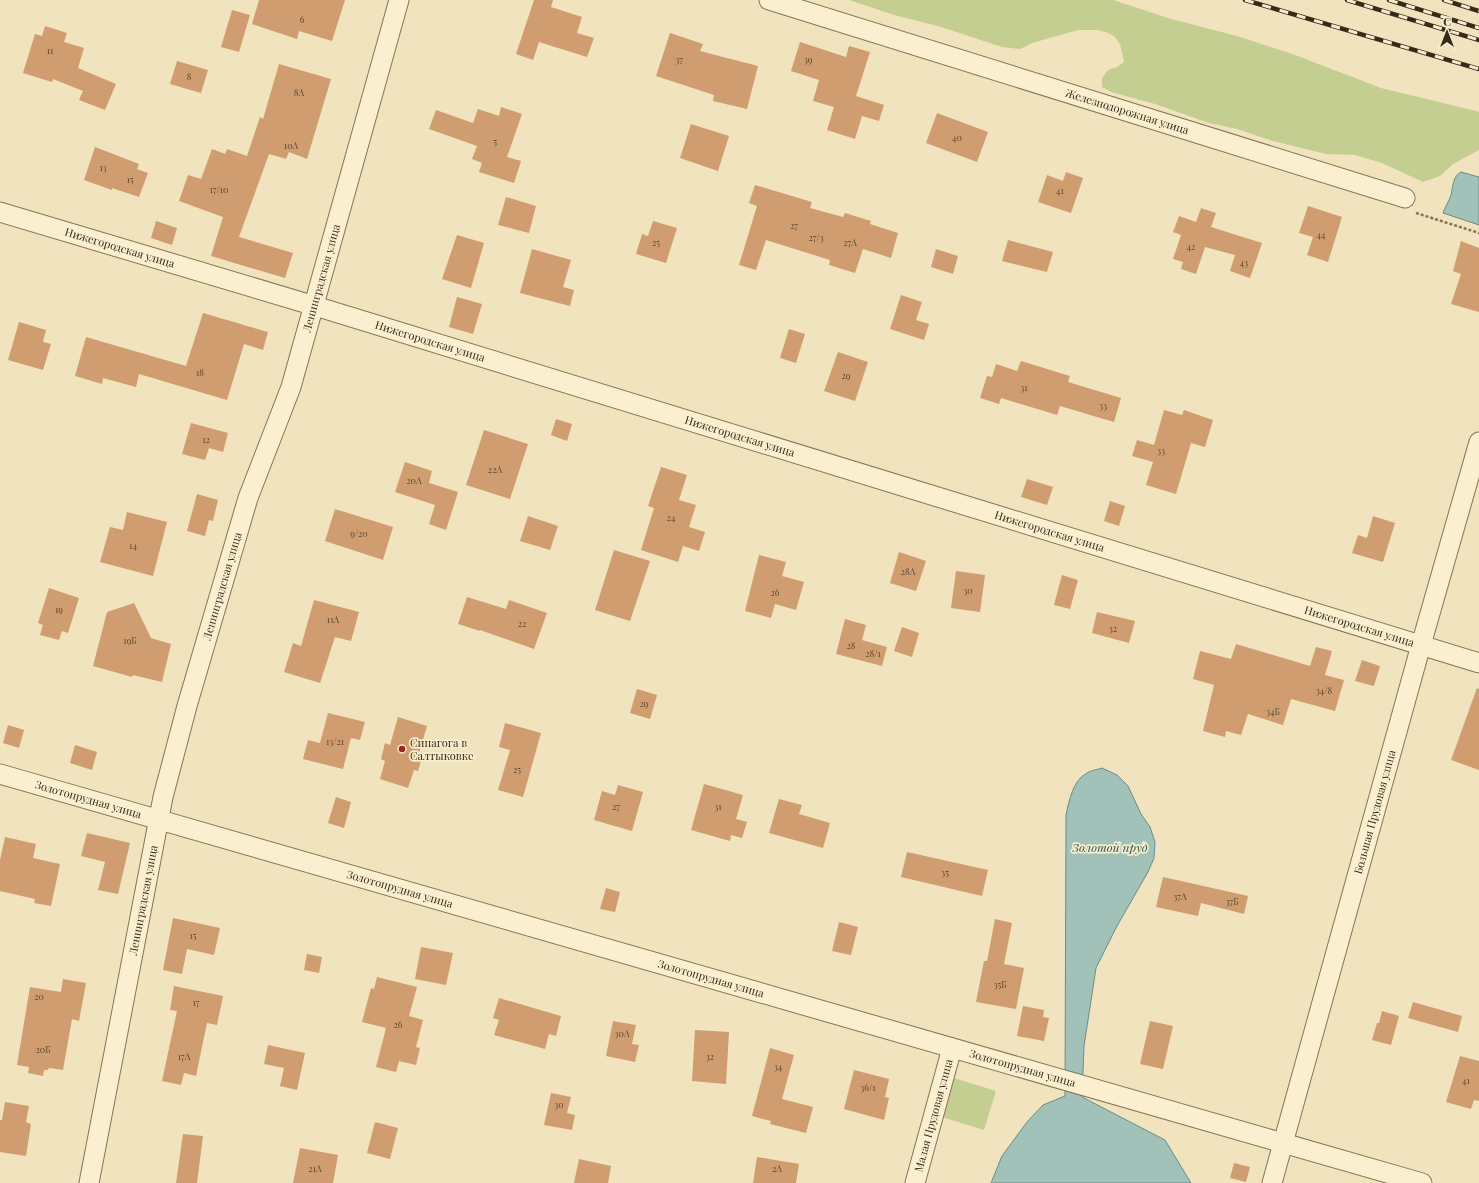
<svg xmlns="http://www.w3.org/2000/svg" width="1479" height="1183" viewBox="0 0 1479 1183" font-family="'Playfair Display',serif">
  <style>
    .green { fill: #c4ce90 }
    .water { fill: #a1c1b9; stroke: #688e87 }
    .building { fill: #d09d70 }
    .lines { fill: none; stroke-linecap: round; stroke-linejoin: round }
    .minor-casing { stroke: #887355; stroke-width: 21 }
    .path { stroke: #887355; stroke-width: 2.5; stroke-dasharray: 3 2; stroke-linecap: butt }
    .minor { stroke: #faf0d0; stroke-width: 19 }
    .rail-casing { stroke: #362a1b; stroke-width: 4.5 }
    .rail { stroke: #f7edcc; stroke-width: 3; stroke-dasharray: 9; stroke-linecap: butt }
    .poi-dot { fill: #9a2722; stroke: #f7edcc; stroke-width: 1.5 }
    .labels { text-anchor: middle; stroke-width: 3.5; stroke-linejoin: round; paint-order: stroke }
    .number-label { font-size: 9px; fill: #5c4730 }
    .street-label { font-size: 11px; fill: #362a1b; stroke: #f7edcc }
    .poi-label { font-size: 11px; fill: #362a1b; stroke: #f7edcc; text-anchor: start }
    .water-label { font-size: 12px; font-style: italic; fill: #295756; stroke: #f7edcc }
  </style>
  <rect width="100%" height="100%" fill="#f0e3bd"/>
  <path class="green" d="M849,0H1113L1171,19L1237,36L1295,55L1381,88L1476,111L1479,112V150L1453,164L1440,176L1423,182L1382,163L1355,155L1326,154L1273,141L1237,129L1209,123L1155,104L1111,92L1102,87V78L1108,70L1117,67L1124,62L1120,44L1114,36L1106,32L1097,30H1078L1032,43L1020,49L1002,47L938,26L894,15Z
    M954,1078L996,1091L984,1130L942,1117Z"/>
  <path class="water" d="M1461,172L1479,177V225L1443,213C1445,207 1449,201 1451,195C1453,186 1453,176 1461,172Z
    M1102,768L1117,775L1128,786L1141,814L1150,827L1155,842L1154,858L1148,872L1117,926L1096,968L1084,1046L1082,1097L1165,1140L1191,1183H991L1002,1156L1027,1122L1043,1105L1065,1096L1066,815C1069,801 1073,780 1087,773C1091,770 1097,770 1102,768Z"/>
  <path class="building" d="M259,0H345L332,41L299,31L297,39L252,24Z
    M534,0H553L551,7L582,17L577,33L594,38L587,57L539,42L533,60L516,54Z
    M232,10L250,15L239,52L221,47Z
    M45,26L67,33L64,42L84,48L78,68L116,84L105,110L79,100L83,91L53,79L52,82L23,73L35,34L42,36Z
    M670,33L703,44L700,51L758,66L747,109L713,101L714,95L656,76Z
    M800,42L846,57L849,46L870,52L856,96L884,105L879,121L862,116L855,139L827,130L834,107L813,101L819,80L791,71Z
    M177,61L208,70L201,93L170,84Z
    M279,64L331,79L307,159L289,152L286,159L269,154L239,237L293,253L285,278L211,256L223,217L179,201L188,175L201,179L212,149L225,154L227,149L247,156L260,117L263,119Z
    M501,107L522,114L507,157L521,161L514,183L479,172L482,163L472,159L477,146L429,129L436,110L473,123L478,109L499,116Z
    M937,113L988,132L977,162L926,143Z
    M691,124L729,136L718,171L680,158Z
    M95,147L139,164L137,169L148,173L139,197L112,188V190L84,180Z
    M1066,172L1083,178L1071,213L1038,202L1047,175L1063,181Z
    M755,185L812,202L810,208L843,217L845,213L871,221L870,224L898,233L891,258L863,249L855,273L829,265L830,260L766,240L756,270L739,265L757,206L749,203Z
    M506,197L536,206L529,233L498,225Z
    M1308,206L1342,217L1328,262L1307,255L1313,237L1299,233Z
    M1201,208L1216,213L1211,227L1262,243L1250,278L1230,271L1235,255L1205,247L1196,274L1181,269L1183,262L1173,259L1181,235L1173,232L1179,216L1196,222Z
    M156,221L177,228L172,245L151,238Z
    M653,221L677,228L666,263L636,254L642,234L648,236Z
    M457,235L484,243L471,288L442,279Z
    M1008,240L1053,252L1047,272L1002,261Z
    M1461,241L1479,248V312L1451,304L1461,274L1453,271Z
    M532,249L571,260L563,287L574,290L570,306L520,293Z
    M936,249L958,256L953,274L931,267Z
    M901,295L922,302L916,320L929,324L924,340L890,329Z
    M457,297L482,304L473,334L449,327Z
    M203,313L268,332L263,350L244,344L227,400L139,374L136,387L103,378L102,384L75,376L86,337L186,366Z
    M19,322L46,330L43,342L51,344L43,370L8,360Z
    M789,329L805,334L796,363L780,358Z
    M838,352L868,362L855,401L824,391Z
    M1021,361L1070,376L1068,382L1121,398L1114,422L1060,406L1057,415L1001,398L999,404L980,398L987,376L992,377L996,364L1017,371Z
    M1164,410L1182,415L1184,410L1213,420L1205,447L1191,443L1176,494L1146,485L1153,462L1132,456L1137,440L1154,445Z
    M556,419L572,424L567,441L551,435Z
    M191,423L228,433L223,452L209,448L205,460L182,454Z
    M484,430L528,444L510,499L466,485Z
    M405,462L432,471L429,483L458,492L446,530L429,524L435,505L395,492Z
    M661,467L687,475L679,500L696,505L689,527L705,532L699,551L683,546L678,562L641,550L654,508L648,506Z
    M1027,479L1053,487L1047,505L1021,497Z
    M197,494L218,500L213,521L209,520L205,536L187,531Z
    M1110,501L1125,506L1119,526L1104,521Z
    M335,509L393,527L383,560L325,541Z
    M127,512L167,522L153,576L100,562L110,527L123,530Z
    M528,516L558,526L550,550L520,541Z
    M1373,516L1395,523L1383,562L1352,553L1358,535L1367,538Z
    M614,550L650,561L630,621L595,610Z
    M899,552L926,561L916,591L890,583Z
    M759,555L786,562L782,576L804,582L796,610L775,604L771,618L745,611Z
    M956,571L985,575L980,612L951,608Z
    M1062,575L1078,580L1070,609L1054,605Z
    M49,588L79,598L68,633L62,631L59,640L40,635L43,625L38,623Z
    M467,597L506,609L509,600L547,613L534,649L480,630V631L458,624Z
    M314,600L359,612L351,641L335,637L320,683L284,672L293,643L301,646Z
    M134,603L151,638L171,644L162,682L133,675L132,677L93,666L107,612Z
    M1097,612L1135,621L1129,643L1092,633Z
    M845,619L866,625L862,640L887,647L882,666L836,654Z
    M902,627L919,633L912,657L894,651Z
    M1236,644L1310,666L1316,647L1332,651L1325,675L1344,680L1335,711L1291,699L1283,725L1248,714L1241,735L1226,731L1225,737L1203,731L1214,685L1193,679L1200,651L1231,659Z
    M1362,660L1380,666L1374,686L1355,681Z
    M1477,688L1479,689V770L1451,760Z
    M637,689L657,695L650,719L630,713Z
    M328,713L365,722L360,740L351,738L343,769L303,759L308,740L320,743Z
    M398,717L427,726L419,753L423,754L418,771L414,770L408,788L380,779L385,761L381,759L385,743L390,745Z
    M505,723L541,733L523,797L498,790L510,750L499,747Z
    M8,725L24,730L19,748L3,743Z
    M75,745L97,752L92,770L70,763Z
    M704,784L743,795L736,819L747,822L742,838L731,835L730,841L691,830Z
    M618,785L643,792L632,831L594,820L602,791L615,795Z
    M336,797L351,802L344,828L328,823Z
    M779,799L802,805L799,814L830,823L823,848L769,833Z
    M87,833L130,843L118,894L98,890L105,862L81,856Z
    M5,837L36,844L33,858L60,864L51,906L34,903L35,899L0,891V860Z
    M907,852L988,870L982,896L901,877Z
    M1163,877L1248,896L1244,914L1201,903L1198,916L1156,907Z
    M606,888L620,892L615,912L600,909Z
    M173,918L220,928L214,955L187,949L182,974L163,970Z
    M995,919L1012,923L1004,964L1024,968L1016,1009L976,1002L984,961H987Z
    M839,922L858,927L851,955L832,951Z
    M421,947L453,953L446,985L415,979Z
    M307,954L322,957L319,973L304,970Z
    M377,977L417,987L409,1016L423,1020L416,1047L420,1048L416,1065L399,1061L396,1072L376,1067L386,1028L362,1022L371,988L374,989Z
    M63,979L86,983L79,1021L72,1019L63,1070L49,1068L48,1070H44L43,1076L28,1073L29,1067L17,1065L30,987L61,992Z
    M174,986L223,996L217,1025L207,1023L196,1076L184,1073L181,1085L162,1081L177,1011L170,1010Z
    M499,998L561,1016L556,1036L549,1034L545,1049L494,1035L499,1020L493,1018Z
    M1413,1002L1462,1016L1458,1032L1408,1018Z
    M1023,1006L1044,1010L1043,1017L1049,1018L1044,1041L1017,1036Z
    M1382,1011L1399,1016L1391,1045L1372,1040L1377,1023H1379Z
    M613,1021L636,1025L632,1044L639,1045L635,1062L606,1056Z
    M1150,1021L1173,1026L1163,1069L1140,1064Z
    M695,1030L729,1032L726,1084L692,1081Z
    M268,1045L305,1053L297,1090L280,1086L284,1068L264,1064Z
    M770,1048L794,1055L782,1099L813,1107L806,1133L770,1124L771,1121L752,1116Z
    M1460,1056L1479,1061V1101L1474,1100L1471,1109L1446,1102Z
    M854,1070L889,1079L885,1097L889,1098L884,1120L844,1109Z
    M551,1093L571,1097L567,1113L575,1115L572,1130L544,1125Z
    M5,1102L29,1106L26,1122L31,1124L26,1156L0,1152V1120H2Z
    M375,1122L398,1128L390,1159L367,1153Z
    M183,1134L203,1136L197,1183H176Z
    M300,1148L338,1155L333,1183H293Z
    M757,1157L799,1164L796,1183H753Z
    M579,1159L611,1166L608,1183H574Z
    M1234,1163L1250,1167L1246,1182L1230,1178Z"/>
  <g class="lines">
    <defs>
      <g id="minor">
        <path id="s1" d="M769,0L1405,198"/>
        <path id="s2" d="M0,212L315,306L1479,663"/>
        <path id="s3" d="M0,774L1422,1183"/>
        <path id="s4" d="M89,1183L163,797L187,706L248,498L291,387L399,0"/>
        <path id="s5" d="M915,1183L952,1048"/>
        <path id="s6" d="M1272,1183L1421,645L1479,442"/>
      </g>
    </defs>
    <use href="#minor" class="minor-casing"/>
    <path class="path" d="M1416,213L1479,233"/>
    <use href="#minor" class="minor"/>
    <defs>
      <path id="rail" d="M1245,0L1479,69
        M1347,0L1479,40
        M1389,0L1479,28
        M1444,0L1479,11"/>
    </defs>
    <use href="#rail" class="rail-casing"/>
    <use href="#rail" class="rail"/>
  </g>
  <circle class="poi-dot" cx="402" cy="749" r="4"/>
  <g class="labels">
    <g class="number-label">
      <text x="302" y="23">6</text>
      <text x="50" y="54">11</text>
      <text x="679" y="63">37</text>
      <text x="808" y="63">39</text>
      <text x="189" y="80">8</text>
      <text x="299" y="96">8А</text>
      <text x="957" y="141">40</text>
      <text x="495" y="145">5</text>
      <text x="291" y="149">10А</text>
      <text x="103" y="171">13</text>
      <text x="130" y="183">15</text>
      <text x="219" y="193">17/10</text>
      <text x="1060" y="194">41</text>
      <text x="794" y="229">27</text>
      <text x="1321" y="238">44</text>
      <text x="816" y="241">27/3</text>
      <text x="656" y="246">25</text>
      <text x="850" y="246">27А</text>
      <text x="1191" y="250">42</text>
      <text x="1244" y="266">43</text>
      <text x="200" y="376">18</text>
      <text x="846" y="379">29</text>
      <text x="1024" y="391">31</text>
      <text x="1103" y="409">33</text>
      <text x="206" y="443">12</text>
      <text x="1161" y="454">33</text>
      <text x="495" y="473">22А</text>
      <text x="414" y="484">20А</text>
      <text x="671" y="521">24</text>
      <text x="359" y="537">9/20</text>
      <text x="133" y="549">14</text>
      <text x="908" y="575">28А</text>
      <text x="968" y="594">30</text>
      <text x="775" y="596">26</text>
      <text x="59" y="613">19</text>
      <text x="333" y="623">11А</text>
      <text x="522" y="627">22</text>
      <text x="1113" y="632">32</text>
      <text x="130" y="644">19Б</text>
      <text x="851" y="649">28</text>
      <text x="873" y="657">28/1</text>
      <text x="1324" y="694">34/8</text>
      <text x="644" y="707">29</text>
      <text x="1273" y="715">34Б</text>
      <text x="335" y="745">13/21</text>
      <text x="517" y="773">25</text>
      <text x="616" y="810">27</text>
      <text x="718" y="810">31</text>
      <text x="945" y="876">35</text>
      <text x="1180" y="900">37А</text>
      <text x="1232" y="905">37Б</text>
      <text x="193" y="939">15</text>
      <text x="1000" y="988">35Б</text>
      <text x="39" y="1000">20</text>
      <text x="196" y="1006">17</text>
      <text x="398" y="1028">26</text>
      <text x="622" y="1037">30А</text>
      <text x="43" y="1053">20Б</text>
      <text x="184" y="1060">17А</text>
      <text x="710" y="1060">32</text>
      <text x="778" y="1070">34</text>
      <text x="1466" y="1084">41</text>
      <text x="868" y="1091">36/1</text>
      <text x="559" y="1108">30</text>
      <text x="315" y="1172">21А</text>
      <text x="777" y="1172">2А</text>
    </g>
    <g class="street-label">
      <text dy="4" stroke="none"><textPath href="#s1" startOffset="375">Железнодорожная улица</textPath></text>
      <text dy="4" stroke="none"><textPath href="#s2" startOffset="125">Нижегородская улица</textPath></text>
      <text dy="4" stroke="none"><textPath href="#s4" startOffset="936">Ленинградская улица</textPath></text>
      <text dy="4" stroke="none"><textPath href="#s2" startOffset="449">Нижегородская улица</textPath></text>
      <text dy="4" stroke="none"><textPath href="#s2" startOffset="773">Нижегородская улица</textPath></text>
      <text dy="4" stroke="none"><textPath href="#s2" startOffset="1097">Нижегородская улица</textPath></text>
      <text dy="4" stroke="none"><textPath href="#s4" startOffset="612">Ленинградская улица</textPath></text>
      <text dy="4" stroke="none"><textPath href="#s2" startOffset="1421">Нижегородская улица</textPath></text>
      <text dy="4" stroke="none"><textPath href="#s3" startOffset="92">Золотопрудная улица</textPath></text>
      <text dy="4" stroke="none"><textPath href="#s6" startOffset="385">Большая Прудовая улица</textPath></text>
      <text dy="4" stroke="none"><textPath href="#s3" startOffset="416">Золотопрудная улица</textPath></text>
      <text dy="4" stroke="none"><textPath href="#s4" startOffset="288">Ленинградская улица</textPath></text>
      <text dy="4" stroke="none"><textPath href="#s3" startOffset="740">Золотопрудная улица</textPath></text>
      <text dy="4" stroke="none"><textPath href="#s3" startOffset="1064">Золотопрудная улица</textPath></text>
      <text dy="4" stroke="none"><textPath href="#s5" startOffset="70">Малая Прудовая улица</textPath></text>
    </g>
    <g class="poi-label">
      <text x="410" y="747">Синагога в<tspan x="410" dy="13">Салтыковке</tspan></text>
    </g>
    <g class="water-label">
      <text x="1110" y="852">Золотой пруд</text>
    </g>
  </g>
  <g transform="translate(1447 32)" stroke="#f7edcc" stroke-width="3" paint-order="stroke">
  <path d="M0-3L7 15L0 10L-7 15Z" fill="#362a1b"/>
  <text y="-6" font-size="11" font-weight="bold" text-anchor="middle" fill="#362a1b">С</text>
  </g>
</svg>
